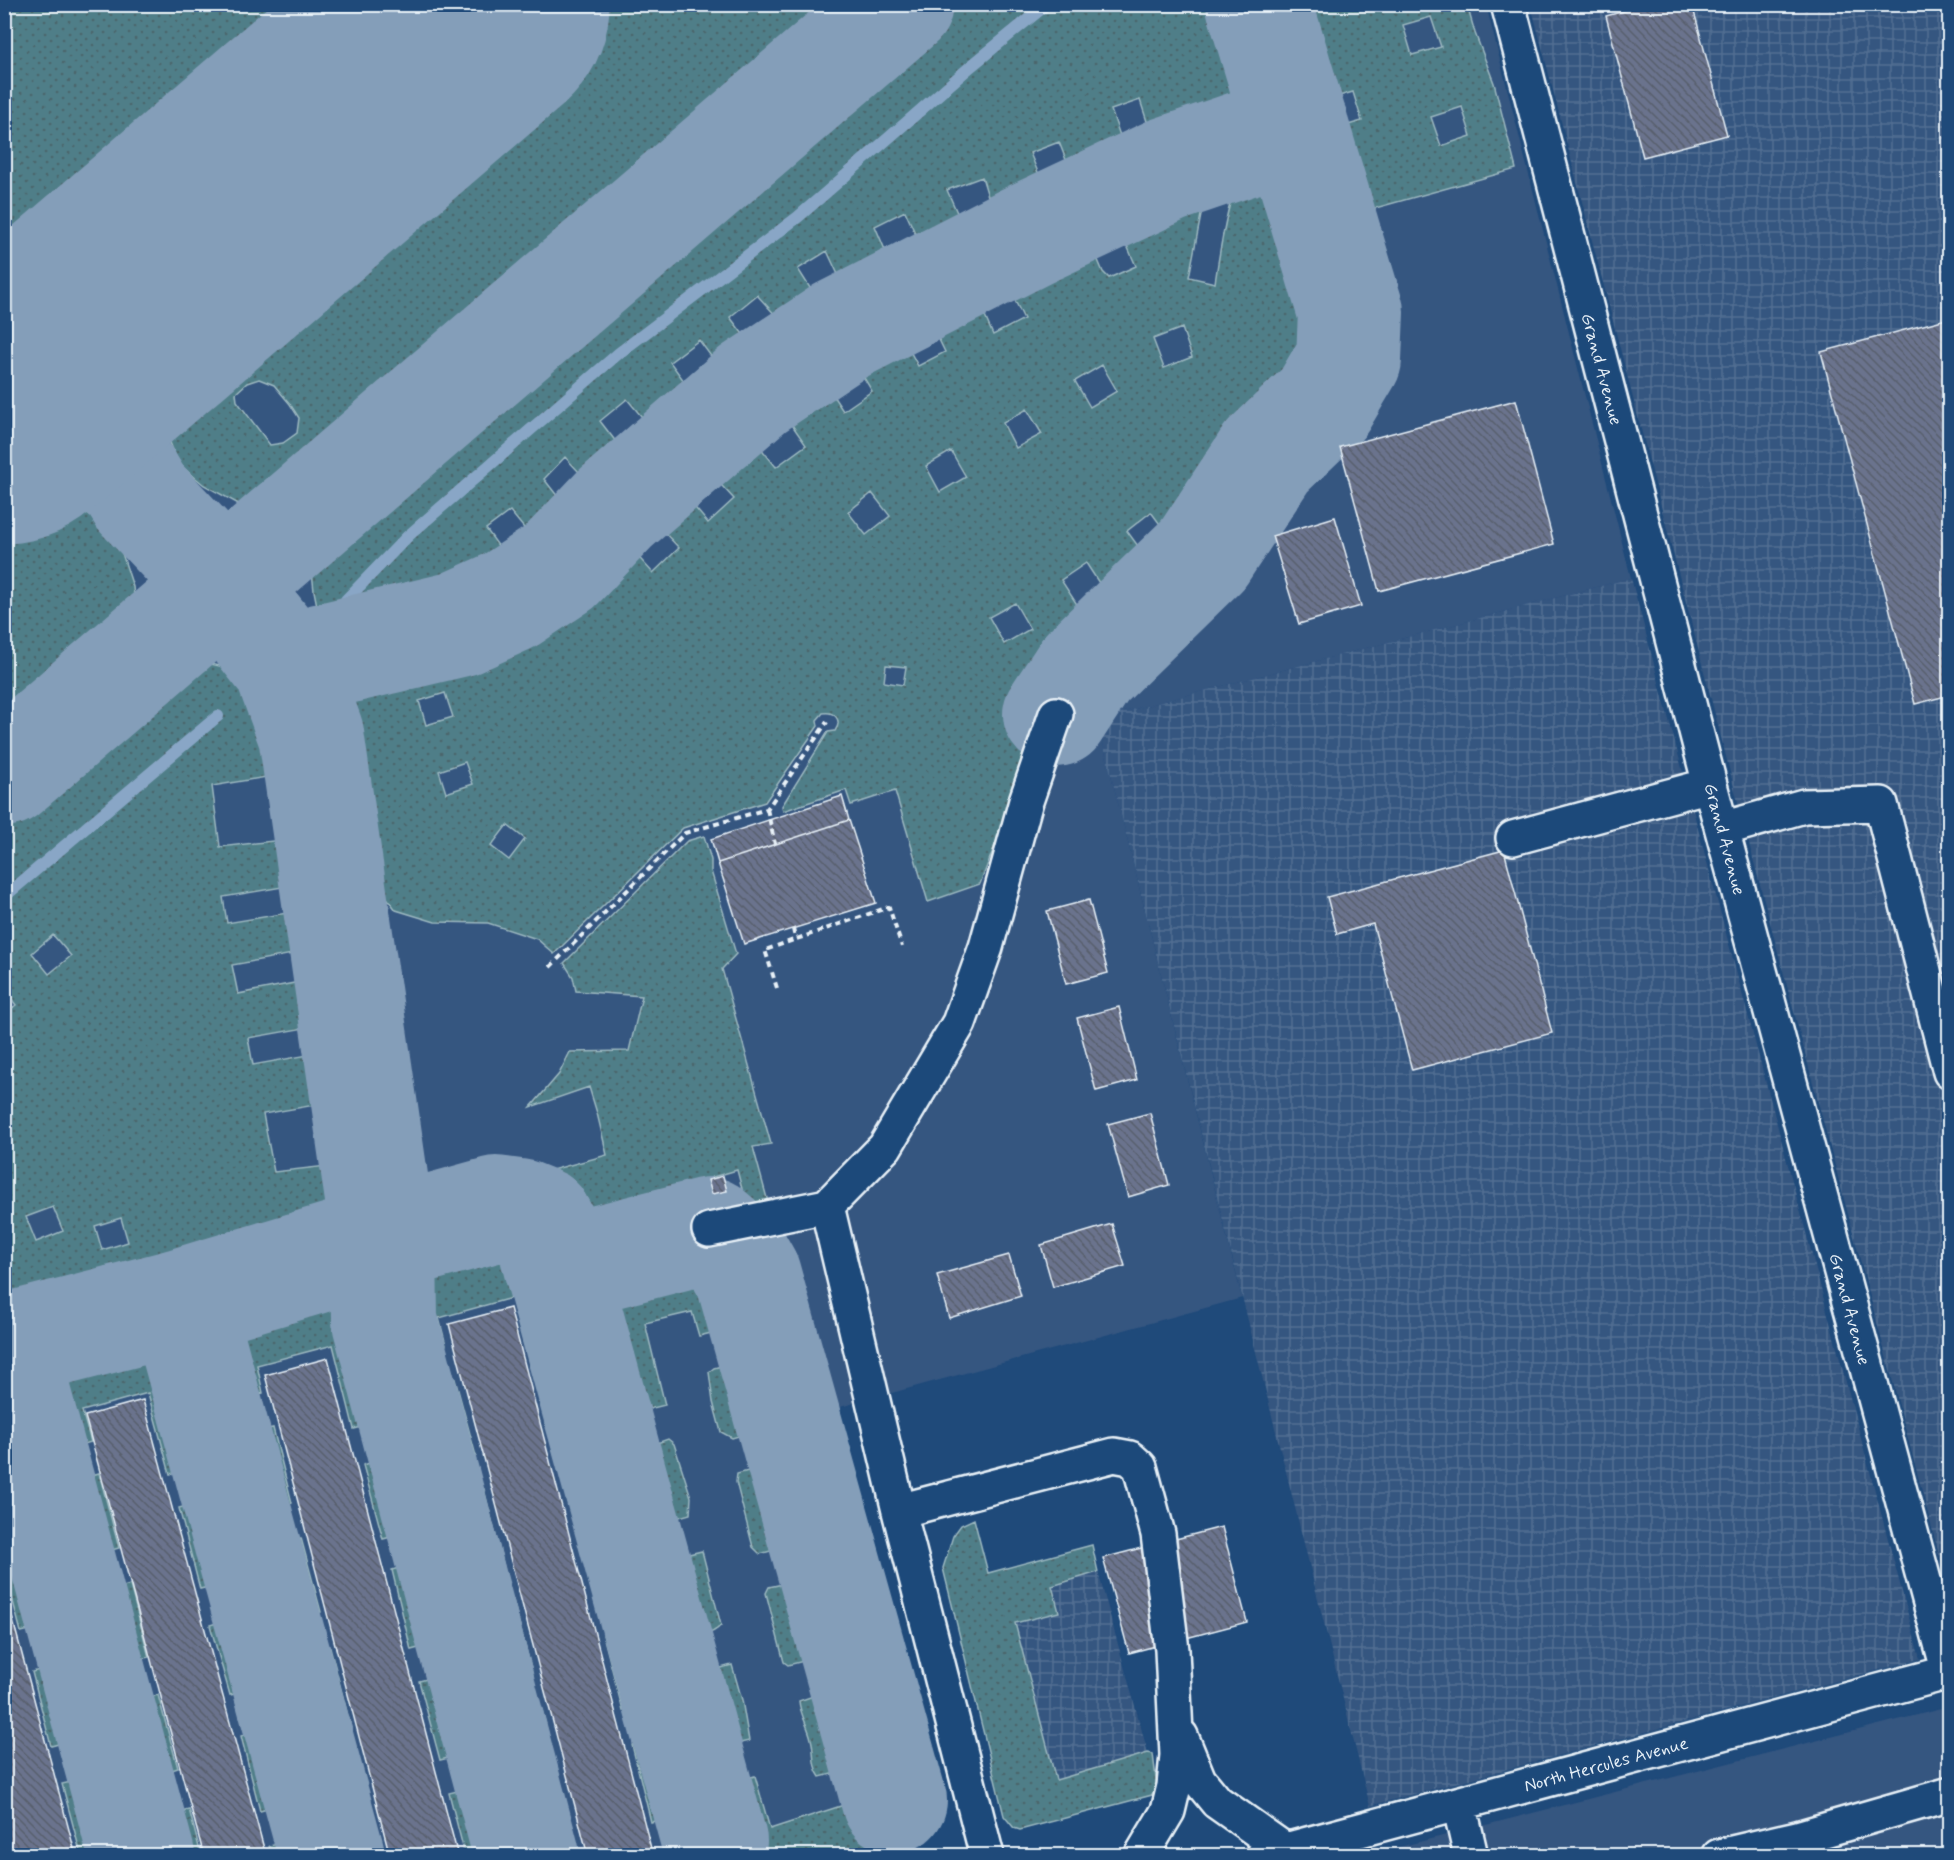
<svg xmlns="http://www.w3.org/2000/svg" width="1954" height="1860" viewBox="0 0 1954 1860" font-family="Mynerve,sans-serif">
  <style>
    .built { fill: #365680 }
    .industrial { fill: url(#industrial-grid) }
    .grass { fill: url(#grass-dots); stroke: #9cb8c0; stroke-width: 1.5; fill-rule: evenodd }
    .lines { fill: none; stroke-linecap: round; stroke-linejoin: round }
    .stream { stroke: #89a6c6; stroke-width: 12 }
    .taxiway { stroke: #849eb9; stroke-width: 106 }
    .runway { stroke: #849eb9; stroke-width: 267 }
    .building { fill: url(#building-back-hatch); stroke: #e8f1f8; stroke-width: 1.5 }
    .minor-casing { stroke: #e8f1f8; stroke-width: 38 }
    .path { stroke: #e8f1f8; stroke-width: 4; stroke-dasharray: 6 4.5; stroke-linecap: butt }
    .minor { stroke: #1f4a7a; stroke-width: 33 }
    .labels { text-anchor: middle; stroke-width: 5; stroke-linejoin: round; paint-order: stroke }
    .street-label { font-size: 18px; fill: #e8f1f8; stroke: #1f4a7a }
  </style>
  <defs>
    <pattern id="industrial-grid" width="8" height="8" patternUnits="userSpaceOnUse" patternTransform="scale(1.5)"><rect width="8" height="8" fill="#365680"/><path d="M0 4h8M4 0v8" fill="none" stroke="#536f93"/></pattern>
    <pattern id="grass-dots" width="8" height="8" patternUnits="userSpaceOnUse" patternTransform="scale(1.5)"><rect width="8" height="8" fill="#507e88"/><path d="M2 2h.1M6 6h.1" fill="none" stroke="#4c666c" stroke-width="1.8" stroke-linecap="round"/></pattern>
    <pattern id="building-back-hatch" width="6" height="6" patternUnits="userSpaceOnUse" patternTransform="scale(1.5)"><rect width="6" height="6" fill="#6b738d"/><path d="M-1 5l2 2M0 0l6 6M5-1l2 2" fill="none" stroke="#585e6c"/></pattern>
  </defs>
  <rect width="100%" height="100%" fill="#1f4a7a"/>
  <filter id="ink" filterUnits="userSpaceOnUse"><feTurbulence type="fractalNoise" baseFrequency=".0167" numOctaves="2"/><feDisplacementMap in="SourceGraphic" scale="12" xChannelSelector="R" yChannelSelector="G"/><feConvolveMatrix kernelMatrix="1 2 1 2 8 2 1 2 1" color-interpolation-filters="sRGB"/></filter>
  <g filter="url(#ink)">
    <path class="built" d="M87,4L1486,5L1631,578L1097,719L1242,1298L829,1410L926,1773L877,1855H5L4,76Z
      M1941,1709L1949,1724V1855L1364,1856Z"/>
    <path class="industrial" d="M1531,5H1949V1592L1735,791Z
      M1631,578L1920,1659L1370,1806L1097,719Z
      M1098,1572L1148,1753L1056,1780L1015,1622L1059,1612L1052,1586Z"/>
    <path class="grass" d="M5,4H371V5L5,320Z
      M580,5H857L269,512L244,507L204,485L179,464L161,421L154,372ZM259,379L274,385L290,404L299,418L297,433L283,443L270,445L237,401L236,393L247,383Z
      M943,5H1240L1267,98L1255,117L1221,133L1161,153L1156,149L1140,100L1111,110L1131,167L1079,193L1059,142L1030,153L1047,194L1046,206L1002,224L996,222L982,177L947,190L966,233L965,245L933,260L926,257L905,211L875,226L891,264L892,277L856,298L843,285L827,251L798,269L824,310L822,319L797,334L790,331L757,295L730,317L758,354C751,365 741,375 727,378L699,340L670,362L698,400L696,410L676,429L665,434L652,429L627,399L600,421L627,456V472L602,492L595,489L565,457L544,479L573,516L575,524L555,545L546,550L528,533L510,511L486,529L510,562L513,571L509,579L481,594L439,609L392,621L343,630L321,626L314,591L310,552Z
      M1281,5H1467L1475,33L1494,83L1516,169L1372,209L1352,204L1333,187ZM1431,17L1441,47L1412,55L1403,25ZM1353,92L1362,121L1334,129L1325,100ZM1462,107L1471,136L1441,146L1431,117Z
      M1270,147L1284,149L1318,260L1325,300L1323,343L1311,380L1283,405L1242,458L1192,537L1156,580L1081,656L1048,707L980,884L928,902L895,791L851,805L846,790L783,811L782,806L828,732L835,731C843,720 834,711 823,713L817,720L818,726L765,802L683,828L554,954L537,939L488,923L435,922L396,910L371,876L353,842L331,684L360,665L436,648L495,627L543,601L577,576L613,539H622L653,573L679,548L648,515L645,506L663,487L671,484L680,490L708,523L734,499L699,461C702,445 724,433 737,424L743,426L776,467L806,445L776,402L778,392L792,380L816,370L843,411L872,391L846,348L870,331L887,322L896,325L918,366L945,352L925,311L924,303L961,286L967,285L974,291L993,335L1024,319L1001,272L1006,263L1084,227L1103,272L1109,278L1136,266L1114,216L1117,212L1164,191L1209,174L1189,277L1215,283C1219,256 1231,169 1253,154C1257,151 1265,149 1270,147ZM1182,328L1192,357L1164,368L1153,339ZM1102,365L1117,391L1090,407L1075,381ZM1027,409L1042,434L1016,448L1003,423ZM951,451L966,477L940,492L926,466ZM872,493L890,516L866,535L848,512ZM1151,512L1168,535L1143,553L1127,531ZM1086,563L1103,589L1078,606L1061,580ZM1015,603L1030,629L1004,644L989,617ZM886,665L906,667L903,685L884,682ZM445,693L453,717L426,725L419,701ZM465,762L473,784L446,793L439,771ZM507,825L525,839L509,860L491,846Z
      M19,485L106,521L118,541L133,587L137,623L5,738V498Z
      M182,659C195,662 210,663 223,667C273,681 280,730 291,773L212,786L220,847L299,838L306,883L223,897L227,923L311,909L315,950L232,965L238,994L320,978L327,1024L248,1038L253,1065L330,1051L338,1101L263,1114L274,1172L345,1164L344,1185L331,1207L283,1242L228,1264L5,1324V1277L13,1274L4,1252V1015L16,1005L5,991V811ZM53,935L71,956L49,974L32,953ZM53,1207L63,1231L36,1242L26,1217ZM121,1218L128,1242L102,1250L95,1226Z
      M704,836L711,860V871L736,954L722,969L771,1144L753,1147L768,1202L746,1204L737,1170L706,1179L710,1196L728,1192L732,1207L639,1230L556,1195L548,1171L607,1155L597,1113L589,1087L531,1107L559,1074L570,1052L629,1051L642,996L576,991L573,977L564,963L687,841Z
      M776,1227L829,1410L926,1773L877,1855L675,1856L730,1842L717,1786L755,1776L770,1829L887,1791L890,1802L907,1797L878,1679L752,1234Z
      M502,1229L535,1245L568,1362L556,1375L538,1381L515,1297L439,1318L446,1345L417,1351L407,1344L402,1281L415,1253Z
      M684,1249L730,1278L743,1325L699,1336L692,1312L645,1323L665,1405L621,1416L613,1408L583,1298L584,1283L590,1273Z
      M335,1271L364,1287L373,1352L387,1406L380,1422L354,1429L333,1345L257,1365L263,1393L239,1401L224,1392L209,1333L227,1302Z
      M149,1321L177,1337L209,1453L202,1466L170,1474L148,1393L82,1411L91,1442L63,1450L49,1443L33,1376L50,1350Z
      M748,1359L756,1363L773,1418L770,1427L732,1438L721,1432L713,1402L709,1372L714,1368Z
      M455,1379L476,1456L448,1462L435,1454L419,1400L427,1385Z
      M4,1406L21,1468L5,1472H4Z
      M567,1409L583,1416L598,1472L588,1486L568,1492L547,1415Z
      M273,1428L292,1503L270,1510L256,1502L240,1448L248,1433Z
      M668,1439L674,1444L691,1497L690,1514L651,1525L644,1520L628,1456L632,1452Z
      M391,1457L404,1461L419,1519L410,1532L383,1539L363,1465Z
      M778,1463L786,1467L804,1537L799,1543L760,1554L753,1547L736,1482L737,1474Z
      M99,1473L119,1548L89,1556L75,1546L62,1493L68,1482Z
      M24,1481L31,1507L24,1515L5,1520V1486Z
      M484,1489L504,1567L479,1572L465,1565L450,1507L457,1497Z
      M212,1499L222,1503L239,1576L229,1582L200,1589L179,1508Z
      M599,1519L614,1524L629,1581L617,1595L595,1601L576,1525Z
      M974,1519L988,1573L1092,1545L1098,1572L1052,1586L1059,1612L1015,1623L1056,1780L1148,1753L1153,1754L1157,1787L1152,1795L1020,1830L1014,1828L1004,1816L943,1568L953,1536L961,1525Z
      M301,1538L321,1612L297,1619L283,1610L269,1557L276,1544Z
      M702,1551L721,1625C712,1637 690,1638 676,1636L662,1582L661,1570L668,1559Z
      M33,1553L44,1556L59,1618L46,1626L21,1632L5,1571V1563Z
      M415,1563L433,1570L449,1632L437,1643L411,1650L392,1570Z
      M811,1578L818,1581L835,1644L832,1654L788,1665L784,1662L766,1593L769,1587Z
      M130,1585L149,1657L119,1664L104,1657L92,1606L100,1594Z
      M513,1600L533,1675L509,1682L492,1671L481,1620L488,1606Z
      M240,1616L250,1620L265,1674L261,1688L230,1695L210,1625Z
      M625,1627L641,1633L656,1694L647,1705L623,1711L603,1635Z
      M330,1647L350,1723L329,1730L314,1722L299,1665L311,1651Z
      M63,1664L73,1671L89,1728L84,1737L51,1746L32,1672Z
      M732,1665L742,1700L749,1741L715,1749L704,1744L687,1681L699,1674Z
      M446,1674L463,1684L476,1737L468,1753L440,1760L419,1681Z
      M833,1689L843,1690C855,1705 864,1735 865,1754C865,1758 862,1763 860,1767L820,1777C811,1765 815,1752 811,1739C808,1725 800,1715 799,1701Z
      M158,1695L178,1768L153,1776L138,1772L121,1714L128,1703Z
      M542,1710L561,1786L535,1792L522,1783L509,1730L518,1716Z
      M270,1727L282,1733L298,1794L292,1802L260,1811L241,1736Z
      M658,1738L670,1745L686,1805L675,1816L651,1822L632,1745Z
      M359,1759L379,1833L357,1838L343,1831L328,1775L335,1765Z
      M93,1777L103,1781L119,1839L112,1849L89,1855H81L62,1784Z
      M478,1786L490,1792L504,1846L499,1855H465L449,1793Z
      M189,1809L201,1855H158L152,1831L160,1817Z
      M570,1821L579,1855H541L537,1841L544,1828Z
      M301,1839L310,1844L314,1855H272L269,1846Z"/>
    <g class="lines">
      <path class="stream" d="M346,600L408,536L619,353L798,217L970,67L1047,4
        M4,897L218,716"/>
      <path class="taxiway" d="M286,665L458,624L509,601L560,567L615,509L753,389L840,331L1026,236L1167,170L1296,126
        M1056,714L1086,668L1203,554L1267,457L1323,403L1349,359L1351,312L1259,4
        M4,774L900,4
        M557,1269L714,1841
        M181,1301L332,1856
        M4,1347L181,1301L384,1240L311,734L286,665L223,585L140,497L105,440L102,378L128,304
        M5,1347L142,1856
        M527,1856L385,1321L384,1240L496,1209L519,1212L539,1220L549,1238L557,1269L709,1230L734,1251L748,1276L894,1800"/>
      <path class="runway" d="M4,410L476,4"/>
    </g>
    <path class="building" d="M1649,4H1692L1727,135L1643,157L1606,16Z
      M1950,318V695L1915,704L1821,352Z
      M1516,400L1554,544L1379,591L1340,447Z
      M1335,517L1361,606L1299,624L1272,536Z
      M842,796L849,820L718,863L711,839Z
      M849,820L876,903L744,944L718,863Z
      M1504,850L1552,1033L1412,1070L1373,924L1337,934L1327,897Z
      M1089,900L1108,973L1066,984L1047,911Z
      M1119,1007L1137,1080L1096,1091L1077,1018Z
      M1150,1113L1169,1185L1128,1197L1108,1124Z
      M723,1176L727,1191L712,1194L708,1180Z
      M1112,1224L1125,1266L1053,1287L1041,1245Z
      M1009,1255L1021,1296L949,1318L937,1275Z
      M510,1308L653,1856H588L449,1324Z
      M328,1358L458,1856H390L265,1375Z
      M143,1400L266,1856H204L85,1416Z
      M1222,1527L1247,1622L1129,1653L1103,1558Z
      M4,1587L76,1856H13L4,1824Z
      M1939,1851L1940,1856H1922Z"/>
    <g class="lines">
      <defs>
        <path id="minor" d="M1508,4L1710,785L1950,1677
          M1722,829L1804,806L1881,804L1950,1072
          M1513,838L1710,785
          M709,1230L827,1206
          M899,1511L1114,1455L1130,1458L1140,1467L1158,1534L1172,1650L1177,1755L1174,1786L1168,1811L1141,1856
          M1181,1736L1199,1780L1217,1802L1285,1850
          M1459,1804L1471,1856
          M987,1856L899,1511L827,1206L885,1147L959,1023L986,947L1026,801L1056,714
          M1263,1856L1950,1672
          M1719,1856L1797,1838L1950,1794"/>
      </defs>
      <use href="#minor" class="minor-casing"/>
      <path class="path" d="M767,809L775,844
        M793,929L795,938
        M550,967L685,833L767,809L827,722
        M777,988L765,950L889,907L902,947"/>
      <use href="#minor" class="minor"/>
    </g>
  </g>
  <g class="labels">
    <g class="street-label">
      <text transform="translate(1602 369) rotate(75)" y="6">Grand Avenue</text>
      <text transform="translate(1725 839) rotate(75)" y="6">Grand Avenue</text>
      <text transform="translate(1850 1309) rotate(75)" y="6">Grand Avenue</text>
      <text transform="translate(1606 1764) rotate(-15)" y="6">North Hercules Avenue</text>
    </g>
  </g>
  <rect width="1954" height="1860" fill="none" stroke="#1f4a7a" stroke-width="24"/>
  <rect x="12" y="12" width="1930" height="1836" fill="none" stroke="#e8f1f8" stroke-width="2" filter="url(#ink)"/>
</svg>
